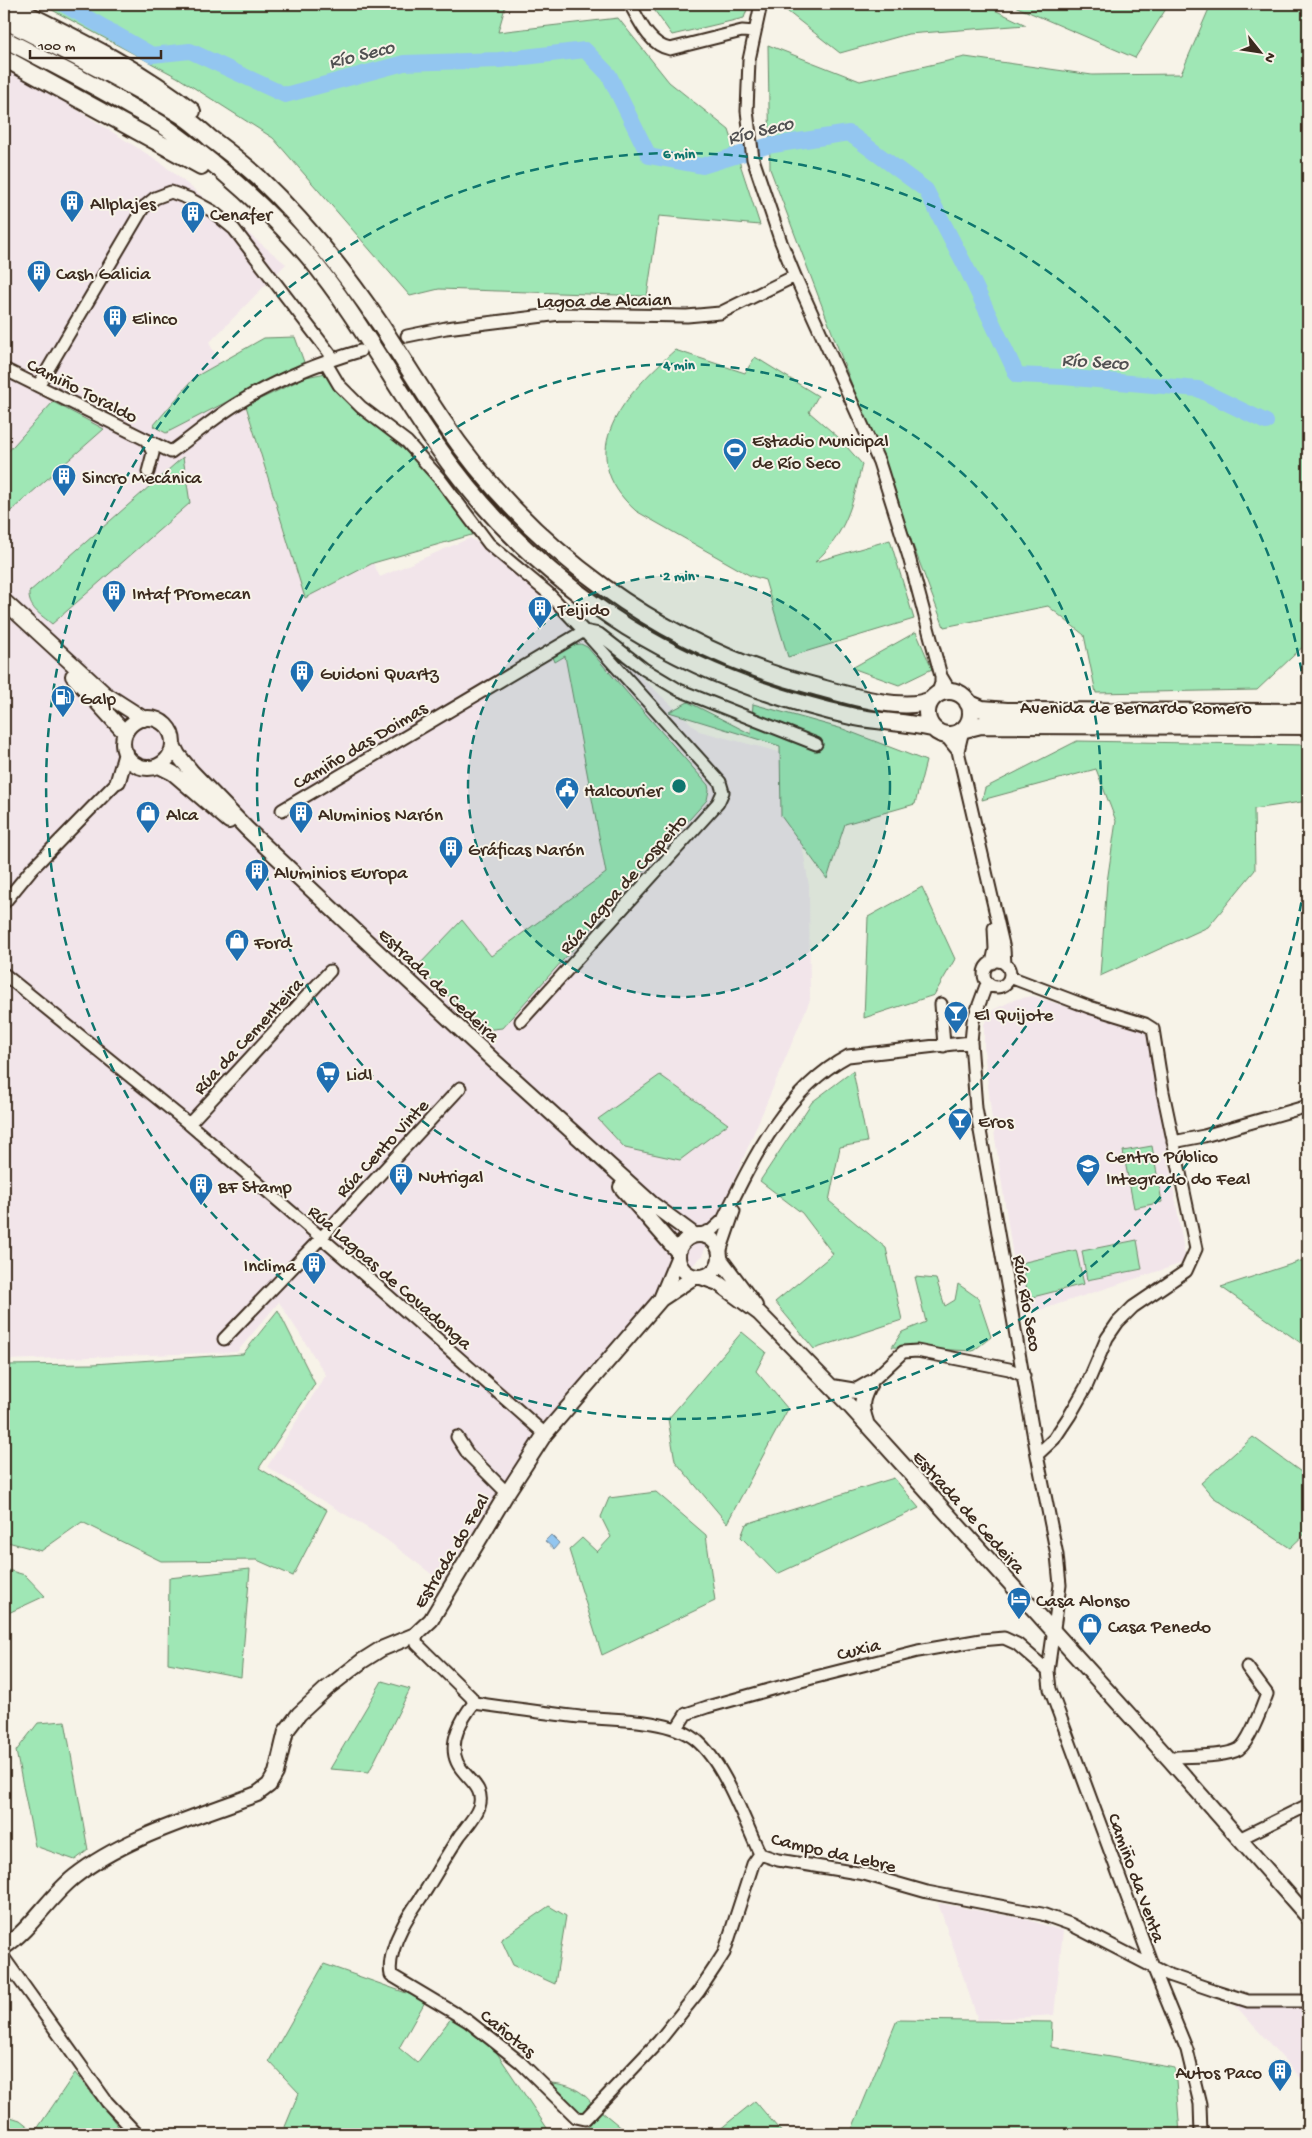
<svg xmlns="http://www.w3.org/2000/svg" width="1312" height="2138" viewBox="0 0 1312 2138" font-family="'Gochi Hand',sans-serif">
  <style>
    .built { fill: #f2e5ea }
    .green { fill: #9fe7b5; stroke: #6d886a }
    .water { fill: #93c6f0; stroke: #70889c }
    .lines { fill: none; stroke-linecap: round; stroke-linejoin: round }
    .river { stroke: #93c6f0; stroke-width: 16 }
    .minor-casing { stroke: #3b2a1e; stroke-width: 15 }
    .major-casing { stroke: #3b2a1e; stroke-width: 18 }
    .highway-casing { stroke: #3b2a1e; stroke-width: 20 }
    .minor { stroke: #f7f3e8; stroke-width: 11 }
    .major { stroke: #f7f3e8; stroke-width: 14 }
    .highway { stroke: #f7f3e8; stroke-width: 16 }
    .ring { fill: none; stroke: #0f766e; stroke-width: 2.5; stroke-dasharray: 9 6 }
    .labels { text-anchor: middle; stroke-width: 4; stroke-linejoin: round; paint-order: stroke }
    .poi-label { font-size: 19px; fill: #3b2a1e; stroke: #f7f3e8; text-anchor: start }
    .street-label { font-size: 19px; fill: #3b2a1e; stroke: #f7f3e8 }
    .water-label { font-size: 20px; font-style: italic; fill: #515152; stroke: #f7f3e8 }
    .centre { fill: #0f766e; stroke: #f7f3e8; stroke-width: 2.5 }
    .ring-label { font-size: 15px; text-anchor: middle; font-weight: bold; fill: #0f766e; stroke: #f7f3e8; stroke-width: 4; stroke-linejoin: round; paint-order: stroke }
  </style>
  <rect width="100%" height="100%" fill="#f7f3e8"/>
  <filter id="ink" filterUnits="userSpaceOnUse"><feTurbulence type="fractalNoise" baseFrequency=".02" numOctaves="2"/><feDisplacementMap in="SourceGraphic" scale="10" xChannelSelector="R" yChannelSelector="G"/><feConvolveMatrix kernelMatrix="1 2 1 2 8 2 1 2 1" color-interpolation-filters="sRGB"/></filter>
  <g filter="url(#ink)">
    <path class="built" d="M4,66L52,94L160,162L286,264L209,343L245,406L305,598L373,563L380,577L470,538L549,583L596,635L699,731L787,754L809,886L810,1000L702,1256L676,1282L645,1305L546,1420L498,1492L442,1582L384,1538L267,1467L326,1375L279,1302L237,1352L4,1360Z
      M1033,996L1147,1032L1186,1262L1022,1316L991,1112L984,1050V1024L993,1010L1016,999Z
      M938,1903L1029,1920L1063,1931L1054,2015L978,2020Z
      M1242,2003L1308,2005V2086L1235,2005Z"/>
    <path class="green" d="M41,4H506L498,32L618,18L669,82L729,130L760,225L659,216L647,296L439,289L410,296L273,138L177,77Z
      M650,4H749L744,18L672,35Z
      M778,4H982L1026,25L908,34L840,53Z
      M1010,4H1169L1135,58Z
      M1211,4H1308V642L1257,690L1096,693L1084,635L1048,606L944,627L770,169L768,45L860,81L965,57L1092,75L1181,74Z
      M295,337L304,362L166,433L153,426L195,377L264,338Z
      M675,350L745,373L755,357L818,396L809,412L838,437L862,464C853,503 846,534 815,562L890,540L914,619L788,657L765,580L749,575L636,511C570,452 626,394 675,350Z
      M326,373L350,404L401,447L436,482L475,534L373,563L305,598L246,406L306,377Z
      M53,402L104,429L4,517V456Z
      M183,457L190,503L52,624C40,614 28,608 29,592Z
      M916,632L932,669L899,685L852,668Z
      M581,644L587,647L708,785L709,790L707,800L502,1028L485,1030L417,967L462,920L491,956L606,873L565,656L555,662L553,657L573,645Z
      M688,702L751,734L753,704L843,729L926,761L915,804L845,824L827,879L781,816L780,746L669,712Z
      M1077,741L1308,745V801L1254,809L1255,870L1208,927L1100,976L1107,882L1116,821L1096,769L982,800L985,788Z
      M922,887L955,959L934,995L864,1018L868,917Z
      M853,1071L867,1142L840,1147L829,1201L886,1248L902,1320L814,1349L775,1302L833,1254L802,1213L760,1181L812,1102Z
      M660,1075L728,1124L680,1160L625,1148L598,1119Z
      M1152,1146L1162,1202L1134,1208L1123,1151Z
      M1137,1240L1142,1269L1087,1280L1082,1251Z
      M1076,1250L1084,1284L1029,1298L1021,1263Z
      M1308,1257V1348L1221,1287L1304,1260Z
      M915,1277L936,1279L945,1306L955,1300L958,1284L978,1298L991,1337L973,1351L892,1347L902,1332L926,1322Z
      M278,1310L315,1384L259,1468L327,1510L293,1576L257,1560L161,1561L82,1522L41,1551L4,1541V1365L93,1364L243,1354Z
      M742,1332L766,1352L756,1371L788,1409L727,1523L675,1461L668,1419Z
      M1253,1437L1308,1477V1531L1290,1548L1213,1497L1201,1483Z
      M894,1478L919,1508L777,1574L741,1537L746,1524Z
      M656,1492L706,1535L715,1601L602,1655L569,1550L582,1538L597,1552L611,1537L601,1517L609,1498Z
      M4,1569L25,1575L45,1596L4,1615Z
      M250,1569L241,1677L168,1663L169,1578Z
      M382,1681L410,1689L369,1772L330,1769Z
      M65,1721L88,1850L75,1860L35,1846L16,1751L38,1723Z
      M549,1906L566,1916L555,1984L513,1965L501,1939Z
      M324,1964L426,2000L399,2048L417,2063L452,2017L493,2047L547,2128L545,2134H282L299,2093L269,2061Z
      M897,2020L1052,2022L1051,2047L1175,2068L1180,2134H850Z
      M75,2073L122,2131L120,2134H4V2115L20,2120L35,2132Z
      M551,2083C568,2084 583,2090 593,2105L585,2112L575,2113L553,2091Z
      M755,2101L783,2134H714Z
      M601,2111L629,2134H582Z"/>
    <path class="water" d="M551,1535L559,1543L554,1549L545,1541Z"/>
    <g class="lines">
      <path class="river" d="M63,4L152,55L190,51L285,95L404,63L499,60L585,50L609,75L649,156L702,166L767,146L849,133L926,190L967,269L1017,375L1063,377L1198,389L1266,422"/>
      <defs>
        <path id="minor" d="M630,4C639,20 649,45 670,49L742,31L755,32
          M761,4L749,60L747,111L753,159L781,242L795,276L879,462L909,557L941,676V683L937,695
          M407,336L446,328L560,314L687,316L720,313L795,276
          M326,363L339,385L361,407L407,442L440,479L489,544L548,593L584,631L599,634L644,669L679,690L816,744
          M4,369L171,452C194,436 216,416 240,402C276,380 319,363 360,351
          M38,386L143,208L155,198L171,192L190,199L212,211L234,229L334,359
          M147,441L153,453L148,472
          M941,676L947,686L954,692
          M963,730L958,751L1004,949L1005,964
          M945,735L958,751
          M282,810L584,631L720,782L723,792L718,803L521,1021
          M4,903L31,870L118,781
          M984 974a13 13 0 1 1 26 0a13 13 0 1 1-26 0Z
          M992,963L995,949L994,928
          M4,974L189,1124L368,1278L545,1434
          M1010,977L1089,1007L1145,1024L1153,1029L1163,1092L1196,1249L1186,1271L1133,1307L1118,1322L1107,1338L1086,1387L1070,1415L1054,1439L1037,1455
          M987,983L973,1021L971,1042L976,1108L1037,1455L1057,1555L1060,1585L1048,1671L1050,1689L1153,1967L1187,2050L1200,2104L1201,2134
          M941,1004L944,1046
          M189,1124L330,971
          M1173,1142L1204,1136L1308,1106
          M701,1234L712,1230L723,1220C753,1158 786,1089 848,1056L971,1042
          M720,1252L734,1211
          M224,1339L321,1238L460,1088
          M870,1383L903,1352L917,1351L1009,1369L1024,1376
          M457,1437L468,1454L507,1493
          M415,1635L417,1644L471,1697L474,1703C510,1708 545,1713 580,1717C613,1720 668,1718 695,1739C724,1762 744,1820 760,1854L778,1860L864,1874L927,1892L1042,1914L1070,1924L1169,1975L1213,1990L1248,2001H1308
          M474,1703C462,1718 448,1742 457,1762C464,1778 486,1786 479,1807C475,1818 467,1826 460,1835C448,1853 437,1872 426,1890C418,1902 408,1915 402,1928C395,1941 388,1962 391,1975L468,2021L520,2062L576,2117L585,2119L659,2041L699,1991L715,1967L724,1953L753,1864L760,1854
          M677,1728L686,1714L707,1707L812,1678L918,1651L981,1640L1004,1638L1017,1644L1048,1671
          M1170,1760L1178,1757C1193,1756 1226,1757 1239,1749C1250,1741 1262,1707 1267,1694L1247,1667
          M1239,1839L1308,1805
          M4,1958L107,2102L137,2134"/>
        <path id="major" d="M4,601L105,694L144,719
          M73,676L125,733
          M123 743a25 25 0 1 1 50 0a25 25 0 1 1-50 0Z
          M174,747L178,755L191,771L247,829L493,1060L652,1204L694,1235
          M159,766L173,773L229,821
          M118,781L126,753
          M621,1187L678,1252
          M678 1256a21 21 0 1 1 42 0a21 21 0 1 1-42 0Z
          M720,1259L755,1306
          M701,1277L718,1283L759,1313L848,1404L1170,1760L1308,1917
          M661,1299L678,1258
          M832,1387L856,1391L870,1383
          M866,1422C860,1404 861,1400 870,1383
          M4,1947C32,1928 48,1898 74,1877C124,1837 197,1817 257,1794L269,1785L276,1773L286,1731L299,1714L326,1689L362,1661L381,1649L415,1635L431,1620L507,1493L545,1434L661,1299L694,1277"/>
        <path id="highway" d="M7,4C70,36 136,66 192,111
          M4,20C62,50 122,79 178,113C190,120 201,130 211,139C227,151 243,163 258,177C304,221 345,272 380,324C401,356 421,389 442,420C529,549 663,648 814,686C844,694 903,713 931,700
          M4,39C47,61 89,82 131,107C143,114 156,120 167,128C218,165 268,209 309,257C358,316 393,384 437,446C487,518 553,580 627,627C698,671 774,699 855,717C881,722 907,722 932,728
          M4,58L201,166
          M927 713a22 22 0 1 1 44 0a22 22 0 1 1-44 0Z
          M968,703L982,709L1007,711L1308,712
          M965,729L981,725L1308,726"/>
      </defs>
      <use href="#minor" class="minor-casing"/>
      <use href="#major" class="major-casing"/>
      <use href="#highway" class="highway-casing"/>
      <use href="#minor" class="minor"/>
      <use href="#major" class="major"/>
      <use href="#highway" class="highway"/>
    </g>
  </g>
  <circle cx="679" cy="786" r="211" fill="#0f766e" fill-opacity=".12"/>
  <g class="ring">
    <circle cx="679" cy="786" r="211"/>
    <circle cx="679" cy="786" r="422"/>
    <path d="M1308 858A633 633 0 1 1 1308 714"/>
  </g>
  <defs>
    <symbol id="building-pin" viewBox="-11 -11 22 30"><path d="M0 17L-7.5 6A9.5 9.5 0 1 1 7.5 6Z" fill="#1f6fb2" stroke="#f7f3e8"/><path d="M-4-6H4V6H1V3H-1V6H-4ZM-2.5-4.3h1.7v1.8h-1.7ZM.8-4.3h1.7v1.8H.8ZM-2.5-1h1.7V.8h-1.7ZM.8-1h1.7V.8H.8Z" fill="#fff"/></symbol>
    <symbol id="stadium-pin" viewBox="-11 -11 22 30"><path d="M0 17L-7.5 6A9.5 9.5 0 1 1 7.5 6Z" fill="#1f6fb2" stroke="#f7f3e8"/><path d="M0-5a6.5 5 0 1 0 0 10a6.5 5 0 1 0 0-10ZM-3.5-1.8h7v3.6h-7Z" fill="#fff"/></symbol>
    <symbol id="fuel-pin" viewBox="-11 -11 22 30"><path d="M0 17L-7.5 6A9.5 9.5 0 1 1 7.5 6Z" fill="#1f6fb2" stroke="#f7f3e8"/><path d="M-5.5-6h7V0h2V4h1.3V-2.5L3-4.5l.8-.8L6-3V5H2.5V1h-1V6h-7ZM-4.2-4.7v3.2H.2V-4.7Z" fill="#fff"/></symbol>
    <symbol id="civic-pin" viewBox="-11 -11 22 30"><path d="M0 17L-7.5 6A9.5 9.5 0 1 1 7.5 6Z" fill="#1f6fb2" stroke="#f7f3e8"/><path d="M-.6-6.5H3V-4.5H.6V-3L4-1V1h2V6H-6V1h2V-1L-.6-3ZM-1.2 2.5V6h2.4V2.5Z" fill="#fff"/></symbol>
    <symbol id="shop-pin" viewBox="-11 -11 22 30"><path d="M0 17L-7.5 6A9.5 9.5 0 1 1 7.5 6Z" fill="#1f6fb2" stroke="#f7f3e8"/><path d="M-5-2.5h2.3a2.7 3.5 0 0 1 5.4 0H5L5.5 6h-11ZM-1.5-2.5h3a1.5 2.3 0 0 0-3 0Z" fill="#fff"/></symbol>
    <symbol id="bar-pin" viewBox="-11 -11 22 30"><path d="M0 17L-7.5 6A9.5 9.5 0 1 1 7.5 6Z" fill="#1f6fb2" stroke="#f7f3e8"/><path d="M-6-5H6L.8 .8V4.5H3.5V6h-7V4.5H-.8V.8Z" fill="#fff"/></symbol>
    <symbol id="supermarket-pin" viewBox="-11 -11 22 30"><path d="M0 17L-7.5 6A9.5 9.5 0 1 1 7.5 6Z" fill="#1f6fb2" stroke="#f7f3e8"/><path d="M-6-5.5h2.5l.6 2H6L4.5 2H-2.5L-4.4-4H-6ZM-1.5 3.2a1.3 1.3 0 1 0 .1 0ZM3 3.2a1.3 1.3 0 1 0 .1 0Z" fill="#fff"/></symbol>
    <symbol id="school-pin" viewBox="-11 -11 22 30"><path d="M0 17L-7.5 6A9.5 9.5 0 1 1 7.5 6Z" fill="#1f6fb2" stroke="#f7f3e8"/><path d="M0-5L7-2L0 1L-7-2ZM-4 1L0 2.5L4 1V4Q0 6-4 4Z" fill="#fff"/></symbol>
    <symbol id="hotel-pin" viewBox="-11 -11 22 30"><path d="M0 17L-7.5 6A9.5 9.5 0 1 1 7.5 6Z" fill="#1f6fb2" stroke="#f7f3e8"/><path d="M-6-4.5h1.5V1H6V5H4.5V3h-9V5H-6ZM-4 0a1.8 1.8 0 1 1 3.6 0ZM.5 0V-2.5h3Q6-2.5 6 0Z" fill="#fff"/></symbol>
  </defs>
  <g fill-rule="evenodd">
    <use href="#building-pin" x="58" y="188" width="28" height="38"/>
    <use href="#building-pin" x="179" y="199" width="28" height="38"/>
    <use href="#building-pin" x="25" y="258" width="28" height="38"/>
    <use href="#building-pin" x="101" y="303" width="28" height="38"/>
    <use href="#stadium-pin" x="721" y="436" width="28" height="38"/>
    <use href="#building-pin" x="50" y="462" width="28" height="38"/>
    <use href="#building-pin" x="100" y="578" width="28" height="38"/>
    <use href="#building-pin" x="526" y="594" width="28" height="38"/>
    <use href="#building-pin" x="288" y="658" width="28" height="38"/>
    <use href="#fuel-pin" x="49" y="683" width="28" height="38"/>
    <use href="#civic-pin" x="553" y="775" width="28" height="38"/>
    <use href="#shop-pin" x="134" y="799" width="28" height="38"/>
    <use href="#building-pin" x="287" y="799" width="28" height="38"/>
    <use href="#building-pin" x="437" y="834" width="28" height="38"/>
    <use href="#building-pin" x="243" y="857" width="28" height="38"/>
    <use href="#shop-pin" x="223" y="927" width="28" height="38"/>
    <use href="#bar-pin" x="942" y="999" width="28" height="38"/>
    <use href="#supermarket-pin" x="314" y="1059" width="28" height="38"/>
    <use href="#bar-pin" x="946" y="1106" width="28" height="38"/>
    <use href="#school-pin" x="1074" y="1152" width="28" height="38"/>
    <use href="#building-pin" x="387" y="1161" width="28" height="38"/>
    <use href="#building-pin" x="187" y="1171" width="28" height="38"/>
    <use href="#building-pin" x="300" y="1250" width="28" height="38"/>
    <use href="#hotel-pin" x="1005" y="1585" width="28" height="38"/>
    <use href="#shop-pin" x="1076" y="1611" width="28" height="38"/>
    <use href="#building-pin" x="1266" y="2057" width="28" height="38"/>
  </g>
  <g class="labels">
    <g class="poi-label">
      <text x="90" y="209">Allplajes</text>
      <text x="210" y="220">Cenafer</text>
      <text x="56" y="279">Cash Galicia</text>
      <text x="132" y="324">Elinco</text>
      <text x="752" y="446">Estadio Municipal<tspan x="752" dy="22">de Río Seco</tspan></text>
      <text x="82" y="483">Sincro Mecánica</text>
      <text x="132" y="599">Intaf Promecan</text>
      <text x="558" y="615">Teijido</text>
      <text x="320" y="679">Guidoni Quartz</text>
      <text x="80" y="704">Galp</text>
      <text x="584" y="796">Halcourier</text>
      <text x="166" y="820">Alca</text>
      <text x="318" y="820">Aluminios Narón</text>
      <text x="468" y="855">Gráficas Narón</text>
      <text x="274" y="878">Aluminios Europa</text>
      <text x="254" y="948">Ford</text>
      <text x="974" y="1020">El Quijote</text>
      <text x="346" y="1080">Lidl</text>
      <text x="978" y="1127">Eros</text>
      <text x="1106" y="1162">Centro Público<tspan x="1106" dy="22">Integrado do Feal</tspan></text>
      <text x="418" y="1182">Nutrigal</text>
      <text x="218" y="1192">BF Stamp</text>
      <text x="296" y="1271" text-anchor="end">Inclima</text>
      <text x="1036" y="1606">Casa Alonso</text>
      <text x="1108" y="1632">Casa Penedo</text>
      <text x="1262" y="2078" text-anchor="end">Autos Paco</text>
    </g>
    <g class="street-label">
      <text transform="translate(604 299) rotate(-1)" y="7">Lagoa de Alcaian</text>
      <text transform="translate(83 389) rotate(27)" y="7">Camiño Toraldo</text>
      <text x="1136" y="713">Avenida de Bernardo Romero</text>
      <text transform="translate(359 744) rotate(-31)" y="7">Camiño das Doimas</text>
      <text transform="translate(622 883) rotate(-48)" y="7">Rúa Lagoa de Cospeito</text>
      <text transform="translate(440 984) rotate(43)" y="7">Estrada de Cedeira</text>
      <text transform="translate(247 1035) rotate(-47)" y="7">Rúa da Cementeira</text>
      <text transform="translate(381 1147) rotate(-47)" y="7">Rúa Cento Vinte</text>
      <text transform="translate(391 1276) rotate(41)" y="7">Rúa Lagoas de Covadonga</text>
      <text transform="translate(1029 1303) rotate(80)" y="7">Rúa Río Seco</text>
      <text transform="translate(970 1511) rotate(48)" y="7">Estrada de Cedeira</text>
      <text transform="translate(450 1550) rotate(-59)" y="7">Estrada do Feal</text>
      <text transform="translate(858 1648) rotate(-14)" y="7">Cuxia</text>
      <text transform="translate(834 1851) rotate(13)" y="7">Campo da Lebre</text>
      <text transform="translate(1138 1877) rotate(70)" y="7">Camiño da Venta</text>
      <text transform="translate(509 2032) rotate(39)" y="7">Cañotas</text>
    </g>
    <g class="water-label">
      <text transform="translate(361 53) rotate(-14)" y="7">Río Seco</text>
      <text transform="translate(760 129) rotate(-14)" y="7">Río Seco</text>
      <text transform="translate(1095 360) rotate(4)" y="7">Río Seco</text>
    </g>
  </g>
  <circle cx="679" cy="786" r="8" class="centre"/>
  <g class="ring-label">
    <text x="679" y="158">6 min</text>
    <text x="679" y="369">4 min</text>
    <text x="679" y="580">2 min</text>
  </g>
  <rect width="1312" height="2138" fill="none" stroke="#f7f3e8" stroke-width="20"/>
  <rect x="10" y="10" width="1292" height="2118" fill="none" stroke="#3b2a1e" stroke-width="2" filter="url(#ink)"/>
  <g transform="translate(1260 52) rotate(120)" stroke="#f7f3e8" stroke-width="4" paint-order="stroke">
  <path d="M0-4L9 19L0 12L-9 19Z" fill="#3b2a1e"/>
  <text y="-8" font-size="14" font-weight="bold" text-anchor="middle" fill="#3b2a1e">N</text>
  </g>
  <path d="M30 50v8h131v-8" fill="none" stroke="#3b2a1e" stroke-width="2.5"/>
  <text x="38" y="50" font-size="15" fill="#3b2a1e" stroke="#f7f3e8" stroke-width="4" paint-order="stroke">100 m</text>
</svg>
